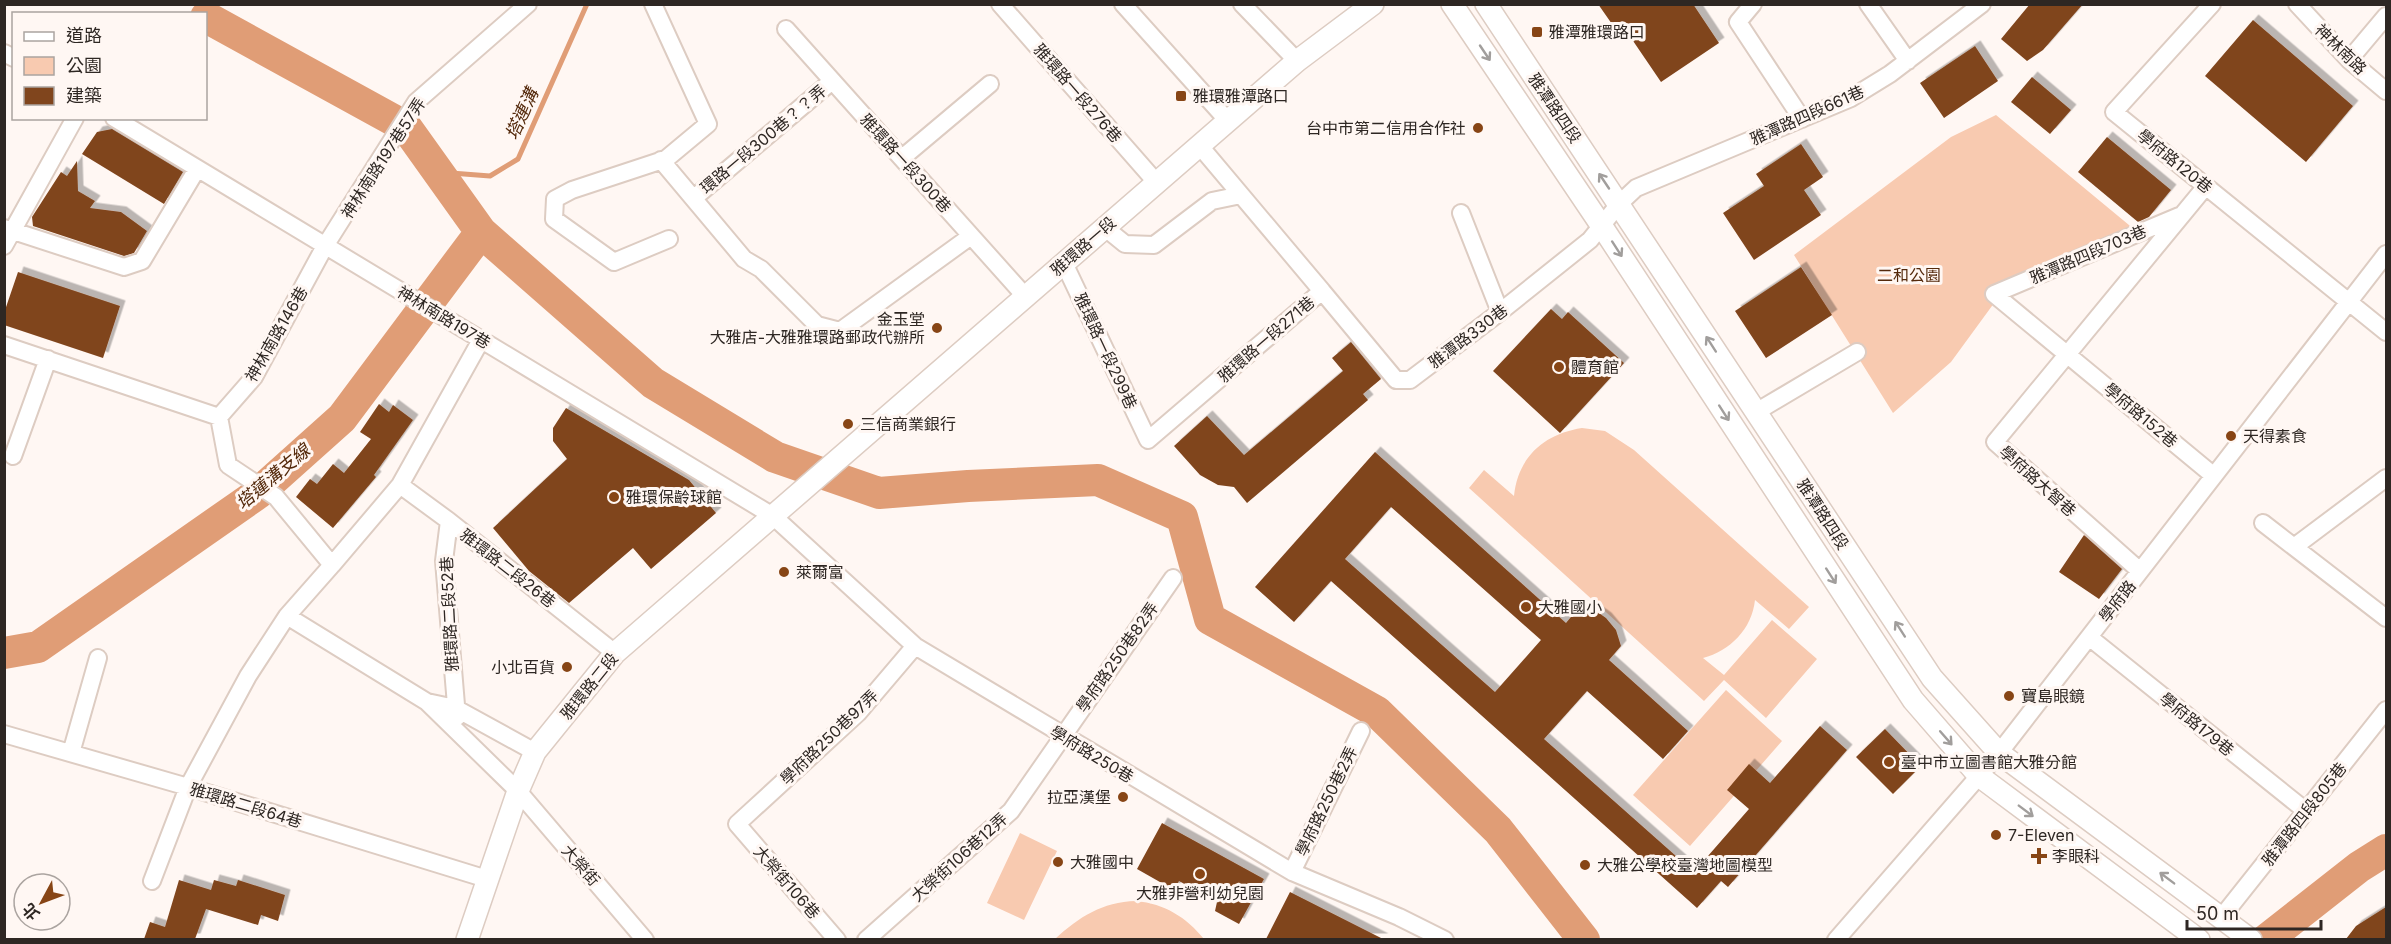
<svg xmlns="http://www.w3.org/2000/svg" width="2391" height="944" viewBox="0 0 2391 944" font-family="Inter,'Noto Sans TC',sans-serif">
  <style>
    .green { fill: #f8cab0 }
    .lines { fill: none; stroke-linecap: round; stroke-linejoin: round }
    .stream { stroke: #e09d76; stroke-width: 5 }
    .river { stroke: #e09d76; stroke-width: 32 }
    .building { fill: #80451d; fill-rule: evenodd; filter: url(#shadow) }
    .minor-casing { stroke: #ddccc2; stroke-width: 20 }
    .tertiary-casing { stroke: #ddccc2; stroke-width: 24 }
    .minor { stroke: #fff; stroke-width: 16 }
    .tertiary { stroke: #fff; stroke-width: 21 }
    .oneway { stroke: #a19e9c }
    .poi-dot { fill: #874515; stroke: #fff7f3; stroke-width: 2 }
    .labels { text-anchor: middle; stroke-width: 6; stroke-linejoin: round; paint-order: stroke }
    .poi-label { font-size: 16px; fill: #2e2723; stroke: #fff7f3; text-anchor: start }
    .street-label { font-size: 16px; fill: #2e2723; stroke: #fff7f3 }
    .park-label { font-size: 16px; fill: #552a0c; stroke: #fff7f3 }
    .water-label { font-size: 18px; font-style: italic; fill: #54290b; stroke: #fff7f3 }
  </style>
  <defs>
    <filter id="shadow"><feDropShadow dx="5.5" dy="-5.5" stdDeviation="0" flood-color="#0004"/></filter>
  </defs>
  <rect width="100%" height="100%" fill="#fff7f3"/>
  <path class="green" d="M1996,115L2135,230L2008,284L1951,362L1893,413L1794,255L1951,137Z
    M1582,428L1605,431L1634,450L1809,607L1789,629L1755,600C1752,629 1730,651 1703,658L1724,675L1772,620L1817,659L1766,718L1724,680L1704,701L1469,488L1484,470L1514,496C1518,457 1544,434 1582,428Z
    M1726,690L1782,741L1690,846L1633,795Z
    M1020,833L1057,851L1024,920L987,903Z
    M1136,901C1165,904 1186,917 1204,939H1055C1079,917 1102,902 1136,901Z"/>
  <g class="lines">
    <path class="stream" d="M438,172L490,176L518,159L587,4"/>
    <path class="river" d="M206,17L406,127L481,232L653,383L775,457L879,493L968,486L1098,480L1182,517L1210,619L1377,712L1498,830L1584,940
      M4,653L38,647L257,494L342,418L481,232
      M2266,940L2359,867L2386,850"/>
  </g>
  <path class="building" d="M1598,4H1693L1719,43L1661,82L1627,32L1621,37Z
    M2030,4H2083L2043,50L2027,61L2001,39Z
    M2253,20L2353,106L2306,162L2205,76Z
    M1975,46L1998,81L1944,118L1920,83Z
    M2032,77L2071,110L2050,134L2011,102Z
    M112,129L183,172L164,204L82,154L97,132Z
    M2107,137L2171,190L2149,217L2138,222L2078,172Z
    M1801,144L1823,177L1804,190L1821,215L1754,260L1723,213L1764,186L1756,174Z
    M77,161L78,191L95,201L90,208L121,212L147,231L134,253L124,256L33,226L32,217L61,172L67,176Z
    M1801,267L1832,315L1766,358L1735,311Z
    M18,272L120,306L103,358L4,325V313Z
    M1551,309L1562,319L1568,312L1624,363L1560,433L1493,371Z
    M1351,342L1381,379L1363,394L1368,400L1247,503L1234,487L1218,485L1200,475L1174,446L1207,416L1244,455L1343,371L1332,358Z
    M379,404L389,412L393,405L413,420L374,475L376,477L333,528L296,497L310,479L317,484L333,464L344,473L371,439L360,432Z
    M566,408L689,480L716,513L651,569L633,548L569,603L529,571L493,528L567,459L553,441V428Z
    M1375,452L1566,623L1580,606L1593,609L1606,618L1616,630L1621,646L1609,660L1688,731L1663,759L1587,691L1544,739L1694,872L1749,809L1727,790L1749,764L1770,783L1820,726L1847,750L1728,887L1721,881L1697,908L1331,581L1294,622L1255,587ZM1391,507L1541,640L1495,692L1345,559Z
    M2084,535L2122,569L2099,599L2059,572Z
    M1885,729L1921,766L1893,794L1856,757Z
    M1162,823L1264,879L1239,924L1215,911L1217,902L1179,881L1174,890L1137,869Z
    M179,880L211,890L214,880L236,886L238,880L285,895L278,921L261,915L258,925L206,909L195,939H144L150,922L165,927Z
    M1290,892L1383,939H1266Z
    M2386,907V939H2346L2356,926Z"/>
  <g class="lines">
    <defs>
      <path id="minor" d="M653,4L708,124L666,159L572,190L555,199L554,219L614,262L669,239
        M1000,4L1156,182
        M1123,4L1228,121
        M1242,4L1297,61
        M1753,4L1738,22L1802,119
        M1868,4L1908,61
        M2212,4L2114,112L2386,332
        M2297,4L2349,60L2386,91
        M786,29L1025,296
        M4,53L14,58
        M2349,60L2386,16
        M114,118L773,516L915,646L1292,872L1399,917L1445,940
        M902,158L990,84
        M661,160L744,259L761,269L817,325L840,331L971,236
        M694,198L832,81
        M1461,213L1500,312
        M2179,216L1994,294L2214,476
        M1104,227L1125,244L1154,245L1212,201L1241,195
        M4,228L124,267L142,261L197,169
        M4,246L75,118
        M1064,263L1148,440L1322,291L1199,145
        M1322,291L1396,380H1410L1500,312L1590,240L1619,204L1636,188L1851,98L1890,74L1982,4
        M4,345L219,417L228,465L276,497L332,565L287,616L248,676L188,787L152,881
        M1756,412L1857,352
        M219,417L254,377L325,246L416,102L528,4
        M13,456L48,359
        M400,485L449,521L615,653
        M449,521L444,561L457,717
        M2263,523L2386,618
        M2294,547L2386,478
        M332,565L400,485L481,340
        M2140,571L1995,442L2206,186
        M287,616L427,702L455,708L535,752
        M2089,637L2306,811
        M427,702L518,791L645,940
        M4,734L188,787L487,879
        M71,753L98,658
        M1292,872L1361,731
        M2221,918L2386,710
        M837,940L737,824L858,713L915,646
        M866,940L1011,811L1173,578
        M1836,940L1999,753L2386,254"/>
      <path id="tertiary" d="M1452,4L1601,225L1913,700L1979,776L2199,940
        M1486,4L1932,678L1999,753L2251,940
        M467,940L518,791L535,752L615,653L1297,61L1373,4"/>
    </defs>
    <use href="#minor" class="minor-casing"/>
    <use href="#tertiary" class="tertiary-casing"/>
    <use href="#minor" class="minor"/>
    <use href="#tertiary" class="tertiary"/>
  </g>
  <defs><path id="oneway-shaft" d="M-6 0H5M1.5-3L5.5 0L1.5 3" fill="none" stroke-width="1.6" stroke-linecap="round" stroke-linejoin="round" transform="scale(1.5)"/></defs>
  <g class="oneway">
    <use href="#oneway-shaft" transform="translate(1485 53) rotate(56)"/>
    <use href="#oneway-shaft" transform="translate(1604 181) rotate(-124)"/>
    <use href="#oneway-shaft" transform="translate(1617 249) rotate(57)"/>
    <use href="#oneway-shaft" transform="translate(1711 344) rotate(-123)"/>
    <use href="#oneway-shaft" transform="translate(1724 413) rotate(57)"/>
    <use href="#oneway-shaft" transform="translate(1831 576) rotate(57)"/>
    <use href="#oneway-shaft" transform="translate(1900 629) rotate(-123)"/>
    <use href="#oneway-shaft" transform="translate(1946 738) rotate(49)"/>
    <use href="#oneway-shaft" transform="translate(2026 811) rotate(37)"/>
    <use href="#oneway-shaft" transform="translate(2167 878) rotate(-143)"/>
  </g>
  <g class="poi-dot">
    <rect x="1531" y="26" width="12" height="12" rx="3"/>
    <rect x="1175" y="90" width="12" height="12" rx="3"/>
    <circle cx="1478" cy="128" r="6"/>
    <circle cx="937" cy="328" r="6"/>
    <circle cx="1559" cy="367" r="6"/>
    <circle cx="848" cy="424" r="6"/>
    <circle cx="2231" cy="436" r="6"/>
    <circle cx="614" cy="497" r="6"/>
    <circle cx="784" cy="572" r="6"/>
    <circle cx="1526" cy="607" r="6"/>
    <circle cx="567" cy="667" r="6"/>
    <circle cx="2009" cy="696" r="6"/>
    <circle cx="1889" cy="762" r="6"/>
    <circle cx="1123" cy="797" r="6"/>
    <circle cx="1996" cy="835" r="6"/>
    <path d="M2036 847h6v6h6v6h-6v6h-6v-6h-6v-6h6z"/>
    <circle cx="1058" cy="862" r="6"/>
    <circle cx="1585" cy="865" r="6"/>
    <circle cx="1200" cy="874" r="6"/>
  </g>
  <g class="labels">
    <g class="poi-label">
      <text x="1549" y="38">雅潭雅環路口</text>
      <text x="1193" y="102">雅環雅潭路口</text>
      <text x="1466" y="134" text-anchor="end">台中市第二信用合作社</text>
      <text x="925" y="325" text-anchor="end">金玉堂<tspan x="925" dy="18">大雅店-大雅雅環路郵政代辦所</tspan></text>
      <text x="1571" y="373">體育館</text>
      <text x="860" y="430">三信商業銀行</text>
      <text x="2243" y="442">天得素食</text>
      <text x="626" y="503">雅環保齡球館</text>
      <text x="796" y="578">萊爾富</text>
      <text x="1538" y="613">大雅國小</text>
      <text x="555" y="673" text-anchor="end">小北百貨</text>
      <text x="2021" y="702">寶島眼鏡</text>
      <text x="1901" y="768">臺中市立圖書館大雅分館</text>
      <text x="1111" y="803" text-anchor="end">拉亞漢堡</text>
      <text x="2008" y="841">7-Eleven</text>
      <text x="2052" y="862">李眼科</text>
      <text x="1070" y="868">大雅國中</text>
      <text x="1597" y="871">大雅公學校臺灣地圖模型</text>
      <text x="1200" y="899" text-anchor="middle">大雅非營利幼兒園</text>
    </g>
    <g class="street-label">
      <text transform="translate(2341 49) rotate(44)" y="6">神林南路</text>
      <text transform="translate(1078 93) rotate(49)" y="6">雅環路一段276巷</text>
      <text transform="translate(1555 108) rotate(56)" y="6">雅潭路四段</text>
      <text transform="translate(1807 115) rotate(-24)" y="6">雅潭路四段661巷</text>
      <text transform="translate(763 139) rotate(-40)" y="6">環路一段300巷？？弄</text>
      <text transform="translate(383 158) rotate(-57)" y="6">神林南路197巷57弄</text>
      <text transform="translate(2175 161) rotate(39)" y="6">學府路120巷</text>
      <text transform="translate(906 163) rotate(48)" y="6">雅環路一段300巷</text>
      <text transform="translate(1083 246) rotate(-41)" y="6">雅環路一段</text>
      <text transform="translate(2088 254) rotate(-23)" y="6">雅潭路四段703巷</text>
      <text transform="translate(444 317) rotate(31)" y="6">神林南路197巷</text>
      <text transform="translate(276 334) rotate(-60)" y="6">神林南路146巷</text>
      <text transform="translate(1468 336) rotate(-37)" y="6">雅潭路330巷</text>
      <text transform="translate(1266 339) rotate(-41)" y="6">雅環路一段271巷</text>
      <text transform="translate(1106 351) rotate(65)" y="6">雅環路一段299巷</text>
      <text transform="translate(2141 415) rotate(40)" y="6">學府路152巷</text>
      <text transform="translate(2038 481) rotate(42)" y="6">學府路大智巷</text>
      <text transform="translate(1823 514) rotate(57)" y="6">雅潭路四段</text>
      <text transform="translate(508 568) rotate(38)" y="6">雅環路二段26巷</text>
      <text transform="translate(2117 601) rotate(-52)" y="6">學府路</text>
      <text transform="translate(449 614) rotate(-93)" y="6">雅環路二段52巷</text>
      <text transform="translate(1117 657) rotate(-55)" y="6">學府路250巷82弄</text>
      <text transform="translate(589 686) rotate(-51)" y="6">雅環路二段</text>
      <text transform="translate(2197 724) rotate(39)" y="6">學府路179巷</text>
      <text transform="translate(829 737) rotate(-44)" y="6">學府路250巷97弄</text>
      <text transform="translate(1092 754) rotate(31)" y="6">學府路250巷</text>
      <text transform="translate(1326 801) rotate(-64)" y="6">學府路250巷2弄</text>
      <text transform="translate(246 805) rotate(17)" y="6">雅環路二段64巷</text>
      <text transform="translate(2304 814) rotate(-52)" y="6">雅潭路四段805巷</text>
      <text transform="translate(959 857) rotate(-42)" y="6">大榮街106巷12弄</text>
      <text transform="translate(581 865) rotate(49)" y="6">大榮街</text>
      <text transform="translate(787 882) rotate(49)" y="6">大榮街106巷</text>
    </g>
    <g class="park-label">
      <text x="1909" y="281">二和公園</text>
    </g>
    <g class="water-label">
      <text transform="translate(522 114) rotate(-66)" y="6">塔連溝</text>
      <text transform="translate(273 477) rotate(-40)" y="6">塔蓮溝支線</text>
    </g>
  </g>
  <rect width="2391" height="944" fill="none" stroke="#2e2723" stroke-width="12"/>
  <rect x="12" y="12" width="195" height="108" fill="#fff7f3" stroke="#aba4a0" stroke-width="1.5"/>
  <rect x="24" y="32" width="30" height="9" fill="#ffffff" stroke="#aba4a0" stroke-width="1.5"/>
  <text x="66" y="42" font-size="18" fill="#2e2723">道路</text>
  <rect x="24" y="57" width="30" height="18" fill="#f8cab0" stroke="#aba4a0" stroke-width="1.5"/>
  <text x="66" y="72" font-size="18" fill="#2e2723">公園</text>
  <rect x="24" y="87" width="30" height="18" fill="#80451d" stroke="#aba4a0" stroke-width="1.5"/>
  <text x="66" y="102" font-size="18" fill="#2e2723">建築</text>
  <g transform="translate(42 902) rotate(229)"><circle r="28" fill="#fff7f3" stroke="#aba4a0" stroke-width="1.5"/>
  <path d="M0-4.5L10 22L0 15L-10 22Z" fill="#874515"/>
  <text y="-9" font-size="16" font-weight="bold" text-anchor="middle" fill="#2e2723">北</text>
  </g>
  <path d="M2187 920v9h134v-9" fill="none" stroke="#2e2723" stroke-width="3"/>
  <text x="2196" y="920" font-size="18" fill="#2e2723" stroke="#fff7f3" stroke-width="4.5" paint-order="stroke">50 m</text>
</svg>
